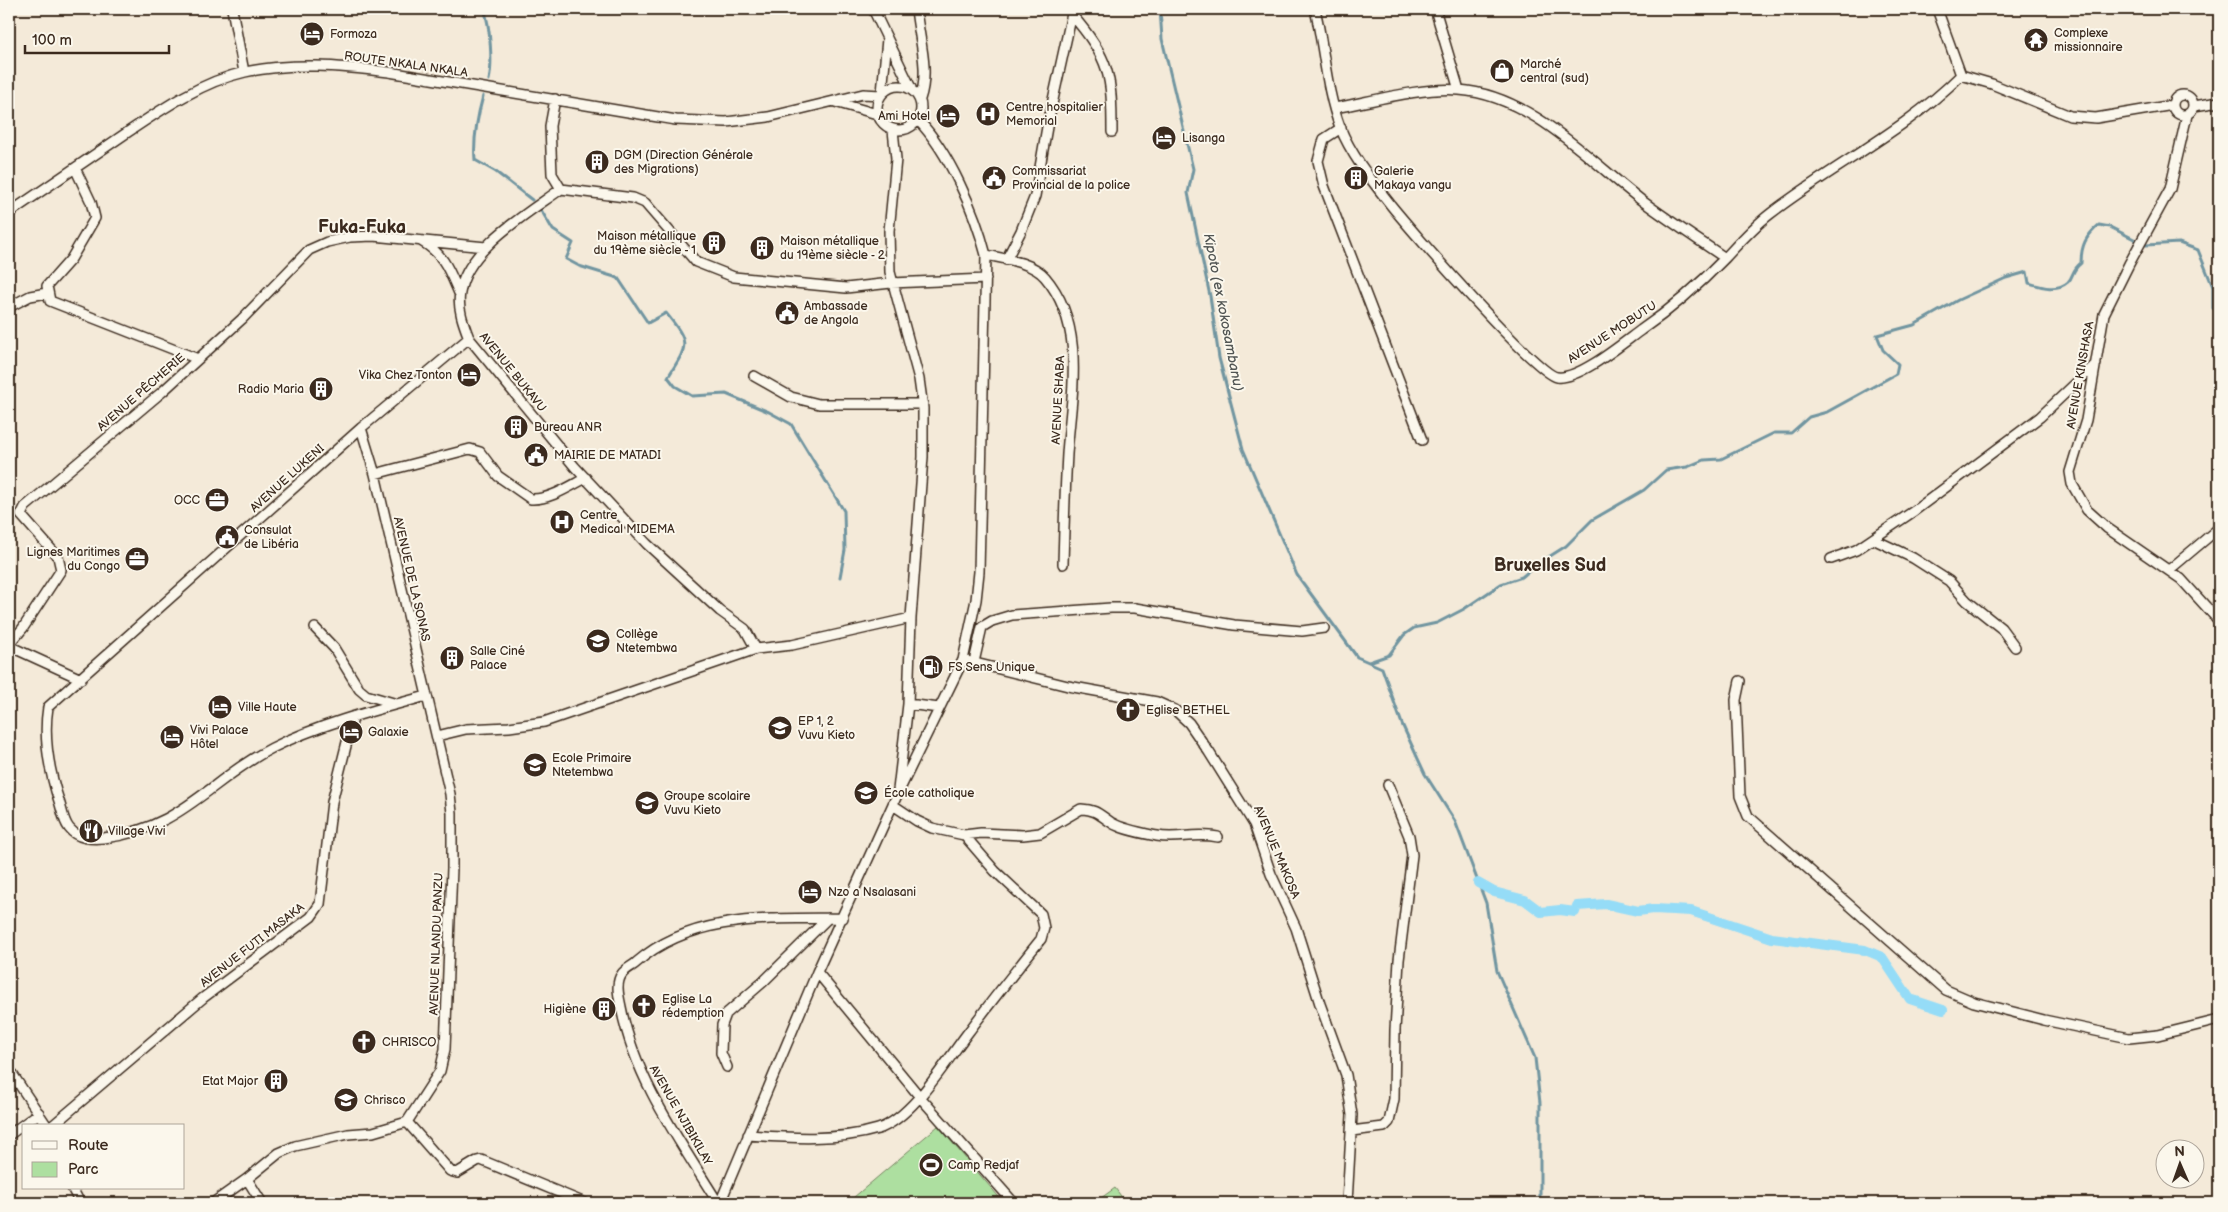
<svg xmlns="http://www.w3.org/2000/svg" width="2228" height="1212" viewBox="0 0 2228 1212" font-family="'Balsamiq Sans',sans-serif">
  <style>
    .green { fill: #addfa0; stroke: #74845f }
    .lines { fill: none; stroke-linecap: round; stroke-linejoin: round }
    .stream { stroke: #7195a0; stroke-width: 3 }
    .canal { stroke: #95dcf7; stroke-width: 10 }
    .street-casing { stroke: #3b2a1e; stroke-width: 12 }
    .street { stroke: #fbf7ec; stroke-width: 9 }
    .labels { text-anchor: middle; stroke-width: 4; stroke-linejoin: round; paint-order: stroke }
    .poi-label { font-size: 12px; fill: #3b2a1e; stroke: #fbf7ec; text-anchor: start }
    .street-label { font-size: 12px; fill: #3b2a1e; stroke: #fbf7ec }
    .water-label { font-size: 14px; font-style: italic; fill: #525654; stroke: #fbf7ec }
    .district-label { font-size: 18px; font-weight: bold; fill: #3b2a1e; stroke: #fbf7ec }
  </style>
  <rect width="100%" height="100%" fill="#f4ead9"/>
  <filter id="ink" filterUnits="userSpaceOnUse"><feTurbulence type="fractalNoise" baseFrequency=".02" numOctaves="2"/><feDisplacementMap in="SourceGraphic" scale="10" xChannelSelector="R" yChannelSelector="G"/><feConvolveMatrix kernelMatrix="1 2 1 2 8 2 1 2 1" color-interpolation-filters="sRGB"/></filter>
  <g filter="url(#ink)">
    <path class="green" d="M938,1126L1004,1203H847Z
      M1115,1188L1126,1203H1094Z"/>
    <g class="lines">
      <path class="stream" d="M484,9C490,25 493,63 489,80
        M1160,9L1162,39L1193,169L1188,193L1210,296L1219,358L1243,449L1297,575L1357,657L1382,668L1402,724L1425,774L1455,821L1486,903L1497,971L1535,1058L1540,1103V1203
        M483,96C477,118 473,138 475,160L496,172L532,200
        M541,210L553,230L573,243L566,259L579,266L618,278L648,323L666,313C691,344 688,345 668,377L675,386L692,396L726,394L769,412L791,424L844,511L845,550L840,577
        M1369,662L1389,655L1404,635L1414,628L1437,623L1464,609L1501,584L1522,577L1536,565L1566,546L1592,520L1644,490L1666,470L1687,467L1704,460L1721,459L1774,433H1791L1809,417L1827,412L1896,374L1898,364L1883,350L1877,335L1914,325L1958,300L2006,278L2027,272L2029,283C2042,287 2057,292 2068,282C2074,276 2071,271 2081,263C2081,245 2086,236 2099,225L2110,227L2146,245L2179,243L2198,250L2213,287V308L2219,314"/>
      <path class="canal" d="M1478,883L1494,892L1525,900L1541,912L1560,910L1575,912L1577,906L1606,904L1638,911L1654,909L1691,911L1772,938L1865,950L1882,957L1910,999L1943,1010"/>
      <defs>
        <path id="street" d="M232,9L244,72
          M873,9L911,88
          M916,9C919,39 930,70 920,99
          M1315,9C1324,47 1326,90 1340,127C1351,155 1372,181 1390,204C1409,228 1537,375 1557,377C1579,380 1623,343 1641,330C1672,309 1699,285 1725,258C1739,243 1753,227 1770,214C1832,166 1905,131 1961,75
          M1435,9L1459,90
          M1937,9L1961,75
          M1072,15C1110,58 1112,77 1112,132
          M1961,75L1992,84L2070,116L2096,118L2173,105
          M877 108a22 22 0 1 1 44 0a22 22 0 1 1-44 0Z
          M882,93L887,39
          M2173 105a10 10 0 1 1 20 0a10 10 0 1 1-20 0Z
          M555,99L550,126L552,174L561,189
          M835,102L877,114
          M2194,106L2219,102
          M1335,108C1373,101 1421,87 1459,90C1530,95 1587,158 1641,200C1668,220 1697,239 1725,258
          M2187,115L2170,189L2129,264L2104,314L2086,420L2070,472L2072,484L2087,510L2107,528L2181,579L2219,621
          M1341,128L1324,139L1318,161L1324,186L1422,440
          M893,130L896,159L889,231L890,272L919,379L923,408V457L911,618L908,704L898,790
          M75,168L91,202L95,218L71,259L47,286L50,301L198,359
          M9,213C47,187 84,162 122,136C159,111 200,82 245,72C293,62 340,66 389,72L676,120L726,122L768,117L863,94L881,95
          M421,241C444,254 449,270 459,293
          M986,255C1004,259 1032,262 1045,277C1087,326 1071,396 1067,454C1065,490 1064,527 1063,564
          M1006,260L1021,231L1035,196L1047,127L1073,9
          M9,307L30,296L47,293
          M754,376L791,397L819,404H923
          M375,474L470,449L480,452L498,476L531,499C550,500 570,486 586,478
          M1873,539L1913,558L1949,581L1967,601L2001,628L2015,647
          M1831,559L1856,550L1914,511L2040,417L2096,364
          M2169,570L2219,528
          M315,628L334,648L359,689L366,695L397,704
          M9,645L23,628L61,570L58,557L21,515L25,507L162,392L242,319L309,250L327,242L350,237L373,236L486,247
          M9,646L81,679
          M756,649L745,629L720,611L647,544L575,467L469,338C464,325 457,307 460,293C466,249 528,213 561,189L633,198L645,203L696,262L734,277L846,288L891,283L986,279
          M963,660L1068,686L1157,702L1175,710L1189,723L1209,752L1254,824L1271,874L1296,928L1320,1004L1346,1075L1352,1115L1347,1203
          M974,662L982,627L992,621L1012,615L1111,608H1135L1234,625L1302,631L1324,628
          M1740,681L1736,700L1740,796L1748,816L1946,990L1974,1002L2044,1020L2129,1038L2158,1035L2219,1020
          M427,696C375,710 320,724 272,748C208,781 183,828 104,838C92,839 77,839 69,828C64,822 62,811 60,804C50,774 43,738 48,707L361,428L469,338
          M908,704L939,708
          M437,736L466,729L509,727L544,722L756,649L792,645L911,618
          M893,805L917,821L932,828L964,835L981,833L1023,835L1040,833L1081,809C1098,810 1099,815 1112,823C1124,830 1142,833 1157,836C1178,840 1195,832 1218,837
          M817,972L920,1097L1014,1203
          M727,1067L721,1053L722,1025L726,1014L763,982L828,918
          M9,1069L47,1126
          M407,1122L450,1171L457,1173L477,1161L481,1160L585,1203
          M52,1126L203,998L311,917L320,904L332,802L353,718
          M1351,1131L1384,1127L1389,1122L1394,1099L1395,1030L1399,960L1412,855L1409,836L1388,785
          M9,1135L39,1113
          M748,1135C789,1138 838,1141 878,1129C913,1118 948,1058 970,1030C993,999 1017,969 1041,939L1044,928L1041,914L995,871L964,835
          M72,1188L80,1203
          M213,1203L247,1179
          M262,1203L247,1179L279,1153L295,1146L348,1134L373,1132L407,1122L440,1071L445,1049L452,868V813L450,794L375,474L361,428
          M718,1203C680,1141 635,1080 621,1007C619,997 615,983 622,974C625,969 633,966 637,962C693,913 773,919 843,918
          M720,1203L817,972L898,793L963,660L976,600L979,572L986,255C975,212 949,152 918,120"/>
      </defs>
      <use href="#street" class="street-casing"/>
      <use href="#street" class="street"/>
    </g>
  </g>
  <defs>
    <symbol id="hotel-disc" viewBox="-11 -11 22 22"><circle r="9.5" fill="#3b2a1e" stroke="#fbf7ec"/><path d="M-6-4.5h1.5V1H6V5H4.5V3h-9V5H-6ZM-4 0a1.8 1.8 0 1 1 3.6 0ZM.5 0V-2.5h3Q6-2.5 6 0Z" fill="#fff"/></symbol>
    <symbol id="temple-disc" viewBox="-11 -11 22 22"><circle r="9.5" fill="#3b2a1e" stroke="#fbf7ec"/><path d="M0-6L5-2H3V0L6.5 2.5H4V6H1.5V3h-3V6H-4V2.5H-6.5L-3 0V-2H-5Z" fill="#fff"/></symbol>
    <symbol id="shop-disc" viewBox="-11 -11 22 22"><circle r="9.5" fill="#3b2a1e" stroke="#fbf7ec"/><path d="M-5-2.5h2.3a2.7 3.5 0 0 1 5.4 0H5L5.5 6h-11ZM-1.5-2.5h3a1.5 2.3 0 0 0-3 0Z" fill="#fff"/></symbol>
    <symbol id="hospital-disc" viewBox="-11 -11 22 22"><circle r="9.5" fill="#3b2a1e" stroke="#fbf7ec"/><path d="M-5-5h3v3.5h4V-5h3V5h-3V1.5h-4V5h-3Z" fill="#fff"/></symbol>
    <symbol id="building-disc" viewBox="-11 -11 22 22"><circle r="9.5" fill="#3b2a1e" stroke="#fbf7ec"/><path d="M-4-6H4V6H1V3H-1V6H-4ZM-2.5-4.3h1.7v1.8h-1.7ZM.8-4.3h1.7v1.8H.8ZM-2.5-1h1.7V.8h-1.7ZM.8-1h1.7V.8H.8Z" fill="#fff"/></symbol>
    <symbol id="civic-disc" viewBox="-11 -11 22 22"><circle r="9.5" fill="#3b2a1e" stroke="#fbf7ec"/><path d="M-.6-6.5H3V-4.5H.6V-3L4-1V1h2V6H-6V1h2V-1L-.6-3ZM-1.2 2.5V6h2.4V2.5Z" fill="#fff"/></symbol>
    <symbol id="office-disc" viewBox="-11 -11 22 22"><circle r="9.5" fill="#3b2a1e" stroke="#fbf7ec"/><path d="M-6-3h4V-5.5h4V-3h4V5H-6ZM-1-4.5V-3h2v-1.5ZM-6 0V1H6V0Z" fill="#fff"/></symbol>
    <symbol id="school-disc" viewBox="-11 -11 22 22"><circle r="9.5" fill="#3b2a1e" stroke="#fbf7ec"/><path d="M0-5L7-2L0 1L-7-2ZM-4 1L0 2.5L4 1V4Q0 6-4 4Z" fill="#fff"/></symbol>
    <symbol id="fuel-disc" viewBox="-11 -11 22 22"><circle r="9.5" fill="#3b2a1e" stroke="#fbf7ec"/><path d="M-5.5-6h7V0h2V4h1.3V-2.5L3-4.5l.8-.8L6-3V5H2.5V1h-1V6h-7ZM-4.2-4.7v3.2H.2V-4.7Z" fill="#fff"/></symbol>
    <symbol id="church-disc" viewBox="-11 -11 22 22"><circle r="9.5" fill="#3b2a1e" stroke="#fbf7ec"/><path d="M-1.2-6h2.4v3.5h3.3v2.4h-3.3V6h-2.4V-.1h-3.3v-2.4h3.3Z" fill="#fff"/></symbol>
    <symbol id="restaurant-disc" viewBox="-11 -11 22 22"><circle r="9.5" fill="#3b2a1e" stroke="#fbf7ec"/><path d="M-5-6h1v4h1v-4h1v4h1v-4h1v5L-1.5 .5V6h-2V.5L-5-1ZM5-6V6H3V1.5H1.5Q1.5-4 5-6Z" fill="#fff"/></symbol>
    <symbol id="stadium-disc" viewBox="-11 -11 22 22"><circle r="9.5" fill="#3b2a1e" stroke="#fbf7ec"/><path d="M0-5a6.5 5 0 1 0 0 10a6.5 5 0 1 0 0-10ZM-3.5-1.8h7v3.6h-7Z" fill="#fff"/></symbol>
  </defs>
  <g fill-rule="evenodd">
    <use href="#hotel-disc" x="298" y="20" width="28" height="28"/>
    <use href="#temple-disc" x="2022" y="26" width="28" height="28"/>
    <use href="#shop-disc" x="1488" y="57" width="28" height="28"/>
    <use href="#hospital-disc" x="974" y="100" width="28" height="28"/>
    <use href="#hotel-disc" x="934" y="102" width="28" height="28"/>
    <use href="#hotel-disc" x="1150" y="124" width="28" height="28"/>
    <use href="#building-disc" x="583" y="148" width="28" height="28"/>
    <use href="#civic-disc" x="980" y="164" width="28" height="28"/>
    <use href="#building-disc" x="1342" y="164" width="28" height="28"/>
    <use href="#building-disc" x="700" y="229" width="28" height="28"/>
    <use href="#building-disc" x="748" y="234" width="28" height="28"/>
    <use href="#civic-disc" x="773" y="299" width="28" height="28"/>
    <use href="#hotel-disc" x="455" y="361" width="28" height="28"/>
    <use href="#building-disc" x="307" y="375" width="28" height="28"/>
    <use href="#building-disc" x="502" y="413" width="28" height="28"/>
    <use href="#civic-disc" x="522" y="441" width="28" height="28"/>
    <use href="#office-disc" x="203" y="486" width="28" height="28"/>
    <use href="#hospital-disc" x="548" y="508" width="28" height="28"/>
    <use href="#civic-disc" x="213" y="523" width="28" height="28"/>
    <use href="#office-disc" x="123" y="545" width="28" height="28"/>
    <use href="#school-disc" x="584" y="627" width="28" height="28"/>
    <use href="#building-disc" x="438" y="644" width="28" height="28"/>
    <use href="#fuel-disc" x="917" y="653" width="28" height="28"/>
    <use href="#hotel-disc" x="206" y="693" width="28" height="28"/>
    <use href="#church-disc" x="1114" y="696" width="28" height="28"/>
    <use href="#school-disc" x="766" y="714" width="28" height="28"/>
    <use href="#hotel-disc" x="337" y="718" width="28" height="28"/>
    <use href="#hotel-disc" x="158" y="723" width="28" height="28"/>
    <use href="#school-disc" x="521" y="751" width="28" height="28"/>
    <use href="#school-disc" x="852" y="779" width="28" height="28"/>
    <use href="#school-disc" x="633" y="789" width="28" height="28"/>
    <use href="#restaurant-disc" x="77" y="817" width="28" height="28"/>
    <use href="#hotel-disc" x="796" y="878" width="28" height="28"/>
    <use href="#church-disc" x="630" y="992" width="28" height="28"/>
    <use href="#building-disc" x="590" y="995" width="28" height="28"/>
    <use href="#church-disc" x="350" y="1028" width="28" height="28"/>
    <use href="#building-disc" x="262" y="1067" width="28" height="28"/>
    <use href="#school-disc" x="332" y="1086" width="28" height="28"/>
    <use href="#stadium-disc" x="917" y="1151" width="28" height="28"/>
  </g>
  <g class="labels">
    <g class="poi-label">
      <text x="2054" y="37">Complexe<tspan x="2054" dy="14">missionnaire</tspan></text>
      <text x="330" y="38">Formoza</text>
      <text x="1520" y="68">Marché<tspan x="1520" dy="14">central (sud)</tspan></text>
      <text x="1006" y="111">Centre hospitalier<tspan x="1006" dy="14">Memorial</tspan></text>
      <text x="930" y="120" text-anchor="end">Ami Hotel</text>
      <text x="1182" y="142">Lisanga</text>
      <text x="614" y="159">DGM (Direction Générale<tspan x="614" dy="14">des Migrations)</tspan></text>
      <text x="1012" y="175">Commissariat<tspan x="1012" dy="14">Provincial de la police</tspan></text>
      <text x="1374" y="175">Galerie<tspan x="1374" dy="14">Makaya vangu</tspan></text>
      <text x="696" y="240" text-anchor="end">Maison métallique<tspan x="696" dy="14">du 19ème siècle - 1</tspan></text>
      <text x="780" y="245">Maison métallique<tspan x="780" dy="14">du 19ème siècle - 2</tspan></text>
      <text x="804" y="310">Ambassade<tspan x="804" dy="14">de Angola</tspan></text>
      <text x="452" y="379" text-anchor="end">Vika Chez Tonton</text>
      <text x="304" y="393" text-anchor="end">Radio Maria</text>
      <text x="534" y="431">Bureau ANR</text>
      <text x="554" y="459">MAIRIE DE MATADI</text>
      <text x="200" y="504" text-anchor="end">OCC</text>
      <text x="580" y="519">Centre<tspan x="580" dy="14">Medical MIDEMA</tspan></text>
      <text x="244" y="534">Consulat<tspan x="244" dy="14">de Libéria</tspan></text>
      <text x="120" y="556" text-anchor="end">Lignes Maritimes<tspan x="120" dy="14">du Congo</tspan></text>
      <text x="616" y="638">Collège<tspan x="616" dy="14">Ntetembwa</tspan></text>
      <text x="470" y="655">Salle Ciné<tspan x="470" dy="14">Palace</tspan></text>
      <text x="948" y="671">FS Sens Unique</text>
      <text x="238" y="711">Ville Haute</text>
      <text x="1146" y="714">Eglise BETHEL</text>
      <text x="798" y="725">EP 1, 2<tspan x="798" dy="14">Vuvu Kieto</tspan></text>
      <text x="190" y="734">Vivi Palace<tspan x="190" dy="14">Hôtel</tspan></text>
      <text x="368" y="736">Galaxie</text>
      <text x="552" y="762">Ecole Primaire<tspan x="552" dy="14">Ntetembwa</tspan></text>
      <text x="884" y="797">École catholique</text>
      <text x="664" y="800">Groupe scolaire<tspan x="664" dy="14">Vuvu Kieto</tspan></text>
      <text x="108" y="835">Village Vivi</text>
      <text x="828" y="896">Nzo a Nsalasani</text>
      <text x="662" y="1003">Eglise La<tspan x="662" dy="14">rédemption</tspan></text>
      <text x="586" y="1013" text-anchor="end">Higiène</text>
      <text x="382" y="1046">CHRISCO</text>
      <text x="258" y="1085" text-anchor="end">Etat Major</text>
      <text x="364" y="1104">Chrisco</text>
      <text x="948" y="1169">Camp Redjaf</text>
    </g>
    <g class="street-label">
      <text transform="translate(406 64) rotate(8)" y="4">ROUTE NKALA NKALA</text>
      <text transform="translate(1612 332) rotate(-33)" y="4">AVENUE MOBUTU</text>
      <text transform="translate(513 372) rotate(51)" y="4">AVENUE BUKAVU</text>
      <text transform="translate(2080 375) rotate(-80)" y="4">AVENUE KINSHASA</text>
      <text transform="translate(141 392) rotate(-41)" y="4">AVENUE PÊCHERIE</text>
      <text transform="translate(1058 400) rotate(-87)" y="4">AVENUE SHABA</text>
      <text transform="translate(287 478) rotate(-42)" y="4">AVENUE LUKENI</text>
      <text transform="translate(412 579) rotate(77)" y="4">AVENUE DE LA SONAS</text>
      <text transform="translate(1277 852) rotate(67)" y="4">AVENUE MAKOSA</text>
      <text transform="translate(436 944) rotate(-88)" y="4">AVENUE NLANDU PANZU</text>
      <text transform="translate(252 945) rotate(-38)" y="4">AVENUE FUTI MASAKA</text>
      <text transform="translate(681 1115) rotate(60)" y="4">AVENUE NJIBIKILAY</text>
    </g>
    <g class="water-label">
      <text transform="translate(1224 312) rotate(79)" y="5">Kipoto (ex kokosambanu)</text>
    </g>
    <g class="district-label">
      <text x="362" y="233">Fuka-Fuka</text>
      <text x="1550" y="571">Bruxelles Sud</text>
    </g>
  </g>
  <rect width="2228" height="1212" fill="none" stroke="#fbf7ec" stroke-width="30"/>
  <rect x="15" y="15" width="2198" height="1182" fill="none" stroke="#3b2a1e" stroke-width="2" filter="url(#ink)"/>
  <rect x="22" y="1124" width="162" height="65" fill="#fbf7ec" stroke="#aea59a"/>
  <rect x="32" y="1141" width="25" height="8" fill="#fbf7ec" stroke="#aea59a"/>
  <text x="68" y="1150" font-size="15" fill="#3b2a1e">Route</text>
  <rect x="32" y="1162" width="25" height="15" fill="#addfa0" stroke="#aea59a"/>
  <text x="68" y="1174" font-size="15" fill="#3b2a1e">Parc</text>
  <g transform="translate(2180 1164) rotate(358)"><circle r="24" fill="#fbf7ec" stroke="#aea59a"/>
  <path d="M0-4L9 19L0 12L-9 19Z" fill="#3b2a1e"/>
  <text y="-8" font-size="14" font-weight="bold" text-anchor="middle" fill="#3b2a1e">N</text>
  </g>
  <path d="M25 45v8h144v-8" fill="none" stroke="#3b2a1e" stroke-width="2.5"/>
  <text x="32" y="45" font-size="15" fill="#3b2a1e" stroke="#fbf7ec" stroke-width="4" paint-order="stroke">100 m</text>
</svg>
